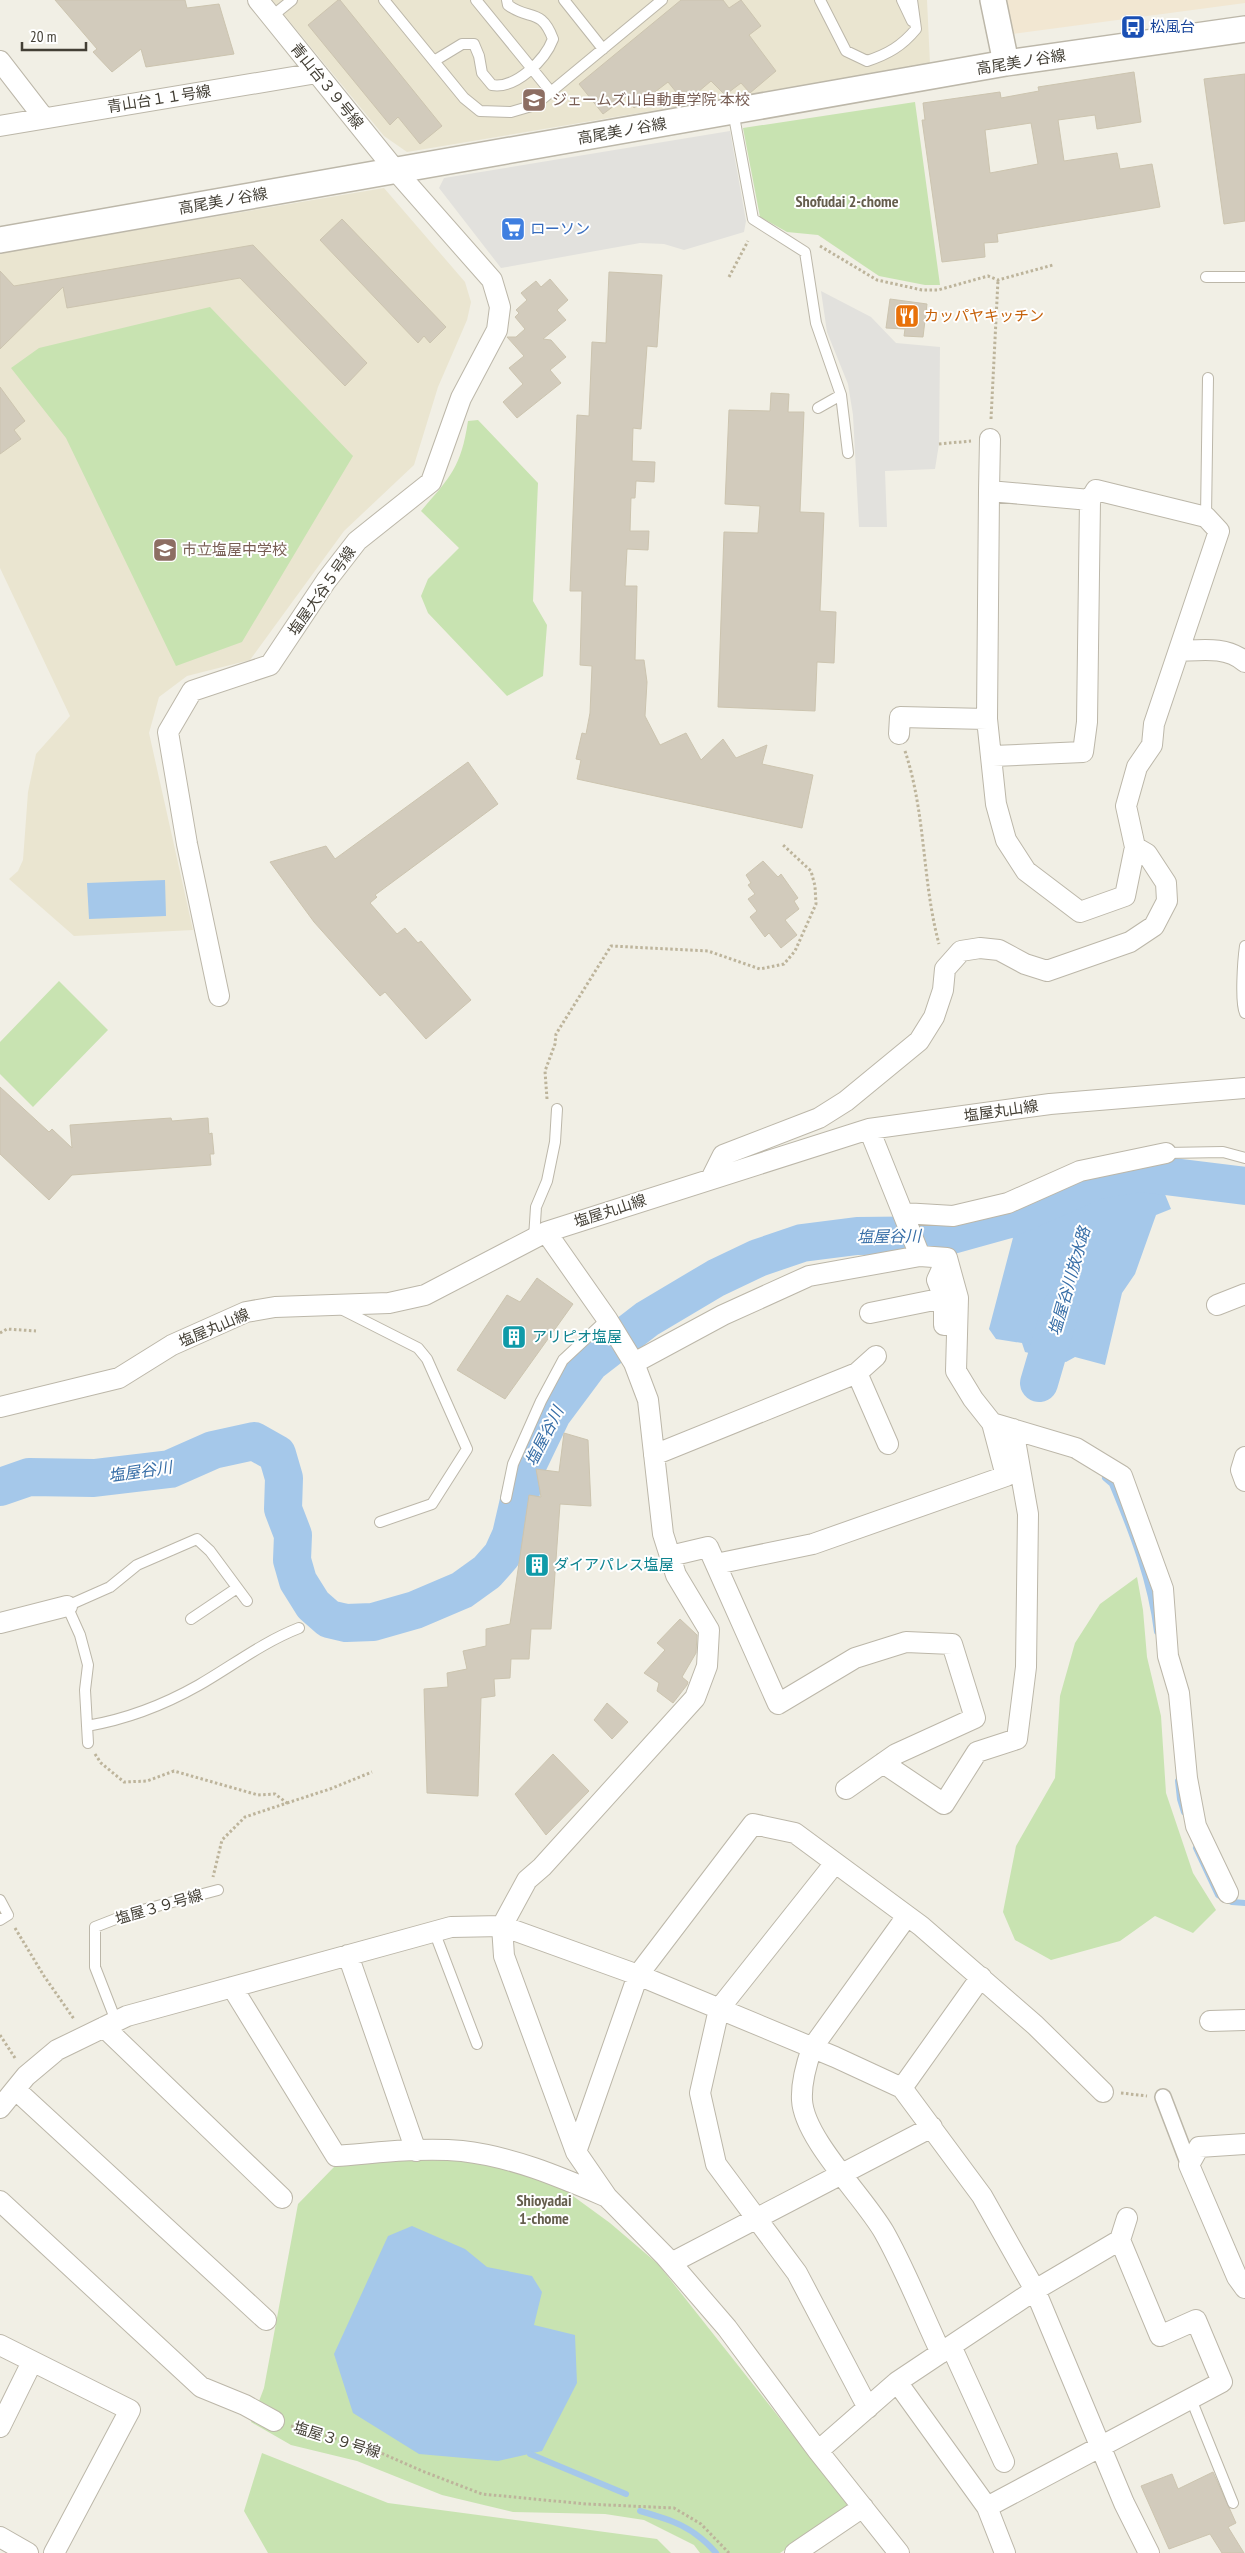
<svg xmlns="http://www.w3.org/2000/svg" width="1245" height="2553" viewBox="0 0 1245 2553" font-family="'PT Sans Narrow','Noto Sans JP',sans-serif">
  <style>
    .commercial { fill: #f2e7d2 }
    .education { fill: #eae5d0 }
    .green { fill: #c8e3b1 }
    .parking { fill: #e2e1dd }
    .water { fill: #a5c8ea }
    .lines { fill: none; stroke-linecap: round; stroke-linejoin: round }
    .stream { stroke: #a5c8ea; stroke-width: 6 }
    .river { stroke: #a5c8ea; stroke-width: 38 }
    .building { fill: #d2cbbc; stroke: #ccc4af; fill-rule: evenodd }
    .service-casing { stroke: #bcb7a9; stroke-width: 12 }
    .pedestrian-casing { stroke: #bcb7a9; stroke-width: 18 }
    .minor-casing { stroke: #bcb7a9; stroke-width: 22 }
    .tertiary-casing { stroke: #bcb7a9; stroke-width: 28 }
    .path { stroke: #bdb49b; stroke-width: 3; stroke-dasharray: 2.5 2.5; stroke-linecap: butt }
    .service { stroke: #fff; stroke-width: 10 }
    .pedestrian { stroke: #fff; stroke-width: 15 }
    .minor { stroke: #fff; stroke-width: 20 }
    .tertiary { stroke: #fff; stroke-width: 25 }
    .labels { text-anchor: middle; stroke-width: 4; stroke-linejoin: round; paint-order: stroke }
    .transit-label { font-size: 15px; fill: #164399; stroke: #fff; text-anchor: start }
    .street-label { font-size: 15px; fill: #433f35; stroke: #fff }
    .education-label { font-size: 15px; fill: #785e54; stroke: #fff; text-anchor: start }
    .shop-label { font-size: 15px; fill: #366cbe; stroke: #fff; text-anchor: start }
    .food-label { font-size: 15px; fill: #c56008; stroke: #fff; text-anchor: start }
    .culture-label { font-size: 15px; fill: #0d838f; stroke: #fff; text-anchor: start }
    .neighbourhood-label { font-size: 16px; font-weight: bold; fill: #655e4d; stroke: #fff }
    .water-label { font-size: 16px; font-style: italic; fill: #376ea7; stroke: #fff }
  </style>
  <rect width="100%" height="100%" fill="#f1efe5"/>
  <path class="commercial" d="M1007,0H1245V3L1013,34Z"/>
  <path class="education" d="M272,0H927L930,64L407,152L384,136Z
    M384,188L465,282L471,302L467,320L438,387L414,465L344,531L250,660L187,676L159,697L149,733L193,930L74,936L9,879L18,871L23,860L28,792L36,754L70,716L0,568V253Z"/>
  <path class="green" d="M915,102L940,285H925L879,276L818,235L787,232L760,217L743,128Z
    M210,307L353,456L242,642L176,666L66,438L11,368L39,348Z
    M478,420L538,483L533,601L547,625L543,676L507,696L428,613L421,596L428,579L459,548L421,511C450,477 461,468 468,421Z
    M59,981L108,1030L33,1107L0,1074V1042Z
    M1137,1577L1143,1610L1147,1657L1161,1716L1166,1793L1193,1873L1216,1910L1193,1933L1155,1916L1120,1941L1051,1960L1015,1940L1003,1912L1016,1846L1055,1778L1060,1696L1075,1643L1100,1604Z
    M424,2157L502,2166L551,2180L610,2223L658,2264L849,2506L780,2553H700L694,2545L644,2520L605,2514L513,2512L442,2495L357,2461L291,2445L251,2422L264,2388L298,2204L335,2166Z
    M262,2453L388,2503L657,2539L671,2553H268L244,2511Z"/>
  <path class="parking" d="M730,131L746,221L744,232L684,250L664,244L640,243L501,268L439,188L444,178Z
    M821,291L871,317L896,343L940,347L939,444L935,469L885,471L887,527H859L853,415L848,384L827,332Z"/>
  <path class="water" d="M165,880L166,916L89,919L87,883Z
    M1162,1187L1171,1209L1156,1215L1135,1274L1122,1293L1105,1365L1075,1357L1066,1362L1025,1352L1022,1343L996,1339L989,1329L1015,1230L1109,1190Z
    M412,2226L465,2249L487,2267L532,2276L542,2292L534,2325L575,2335L577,2383L542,2451L498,2461L419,2454L353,2413L334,2354L388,2236Z"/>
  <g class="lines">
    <path class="stream" d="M1105,1478L1112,1484C1132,1532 1151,1581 1157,1632
      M1178,1781L1180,1799L1184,1812
      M1196,1848L1218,1895L1232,1902L1245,1903
      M530,2454L626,2494
      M640,2511C672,2520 694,2527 716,2553"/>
    <path class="river" d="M1039,1383L1061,1308
      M0,1487L29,1477L94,1478L170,1469L213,1450L254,1441L277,1454L284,1478L283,1509L293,1535L292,1560L298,1581L313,1605L329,1619L346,1623L373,1622L415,1610L462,1590L487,1572L502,1555L511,1535L527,1466L552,1414L590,1363L647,1319L716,1278L758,1258L802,1243L857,1236L952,1235L1006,1220L1097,1180L1141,1173L1245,1186"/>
  </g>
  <path class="building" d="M55,0H185L187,8L219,4L234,54L146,67L141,49L112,72L93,52L97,49Z
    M338,0H340L442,126L420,144L398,117L390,125L308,25Z
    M681,0H723L729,8L741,0L761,26L749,35L776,71L750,93L741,83L725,95L711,81L685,103L668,82L634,108L626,97L603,114L579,84Z
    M1134,72L1141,122L1097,129L1095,115L1058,120L1064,161L1117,153L1120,169L1152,164L1160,207L997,234L998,242L984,243L985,257L942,262L922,120H925L923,103L1000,92L1001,98L1039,91L1038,87ZM1031,123L1038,164L990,173L985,130Z
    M1245,74V221L1224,224L1204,79Z
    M342,219L446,327L430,343L424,336L418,343L320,240Z
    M253,245L367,363L345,386L240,278L67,308L63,287L0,349V271L14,286Z
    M609,272L662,275L657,347L647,346L641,429L633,428L632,461L655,462L654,482L636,481L635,498H631L630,531H649L648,550L627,549L625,586H637L635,660H644L647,682L645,716L660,745L686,733L701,760L723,739L736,758L767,745L762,764L813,775L802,828L577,779L581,760L576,759L582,733L586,734L590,713L592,666L580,665L582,591H570L577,415L589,416L592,342L606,343Z
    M550,279L568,300L557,310L566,320L543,339L551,340L566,357L550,370L561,383L517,418L503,402L523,384L509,368L524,356L507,337H516L525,329L515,317L519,313L516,310L527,300L521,293L536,281L541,287Z
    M890,299L927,304L923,337L904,336L905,329L886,328Z
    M0,387L25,421L14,430L21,439L0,454Z
    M771,393L789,394L788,412H804L800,512L824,513L820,611L836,612L834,663L817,662L815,711L718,707L724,532L758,533L760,506L725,504L729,410L770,411Z
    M468,762L498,804L375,895L377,897L370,903L397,934L405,928L418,943L421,941L471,1000L426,1039L385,992L380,996L314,922L270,862L326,846L335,859Z
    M763,861L778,877L781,874L798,898L794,901L799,909L785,920L797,935L781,948L769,933L765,937L750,917L757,911L748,899L755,894L748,885L751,883L746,875Z
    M0,1087L49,1132L52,1129L72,1148L70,1125L171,1118L172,1121L208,1118L209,1134L212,1133L214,1154H210L211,1165L72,1175L49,1200L0,1154Z
    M537,1278L573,1304L505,1399L457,1370L507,1295L520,1302Z
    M564,1433L588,1440L591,1506L560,1504L551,1629H531L529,1659H511L510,1678L494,1679L495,1696L481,1698L478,1796L427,1793L424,1689L448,1687L447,1673L467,1669L463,1651L486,1646V1629L510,1624L529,1495L541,1497L536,1469L559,1472Z
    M680,1619L697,1635L696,1653L682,1677L688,1682L687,1685L673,1703L657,1691L659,1683L644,1673L665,1650L657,1643Z
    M607,1703L628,1722L612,1739L594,1720Z
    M553,1754L589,1791L546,1835L515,1794Z
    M1213,2472L1236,2523L1228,2527L1244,2553H1222L1210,2534L1169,2549L1141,2486L1172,2474L1178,2489Z"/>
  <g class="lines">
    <defs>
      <path id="service" d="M384,0L464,98L480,111L511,112L535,105L662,0
        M476,0L551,92
        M564,0L603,49
        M820,0L846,51L867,61C888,54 902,46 916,29L912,0
        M902,0L912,21
        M271,17L292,0
        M434,61L462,44H474L479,56L482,73L492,85C516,89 545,60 553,39C541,7 529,21 508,5L507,0
        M733,111L753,219L805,252L816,323L841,395L848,453
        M1206,277H1245
        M818,408L841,395
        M1206,517L1208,378
        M1245,946C1243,960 1240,1003 1245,1013
        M1166,1153L1223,1152L1245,1158
        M534,1238L536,1207L547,1181L555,1142L557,1109
        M341,1309L418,1348L427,1359L467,1449L432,1504L380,1522
        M506,1498L513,1464L541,1401L563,1360L607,1319
        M191,1619L237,1588
        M87,1726C128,1719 162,1706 199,1685C232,1666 263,1642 299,1628
        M88,1743L85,1690L88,1665L80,1635L67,1606L110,1587L137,1565L197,1539L210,1551L247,1601
        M0,1900L8,1915L0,1920
        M434,1931L477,2044
        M116,2021L95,1967V1927L131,1913L218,1890
        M1191,2399L1233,2503"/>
      <path id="pedestrian" d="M1163,2097L1189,2165"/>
      <path id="minor" d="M0,61L44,118
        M0,126L317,73
        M989,491L990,439
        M1179,651C1202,650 1227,646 1245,662
        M899,734L900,717L987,719
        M993,756L1083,752L1087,722L1090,500
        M219,996L187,844L168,732L192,691L270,665L326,581L357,541L431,482L461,398L497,330L500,307L492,280L396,171L258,0
        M711,1179L723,1155L819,1118L846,1101L919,1041L934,1017L943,990L945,969L961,951L980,948L999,950L1025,964L1047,971L1130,942L1154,926L1167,901L1166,883L1147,854L1135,847L1125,896L1080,912L1026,871L1006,840L996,804L987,719L989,491L1090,500L1096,490L1206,517L1219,531L1154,724L1152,745L1137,767L1126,806L1135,847
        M903,1213L953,1216L1008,1203L1080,1171L1166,1153
        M546,1232L607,1319L634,1363L648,1400L663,1534L676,1575L709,1630L707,1666L695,1698L542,1867L527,1880L502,1926L504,1956L576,2152L607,2197L665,2256L727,2328L818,2451L899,2553
        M1217,1305L1245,1294
        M870,1313L944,1298
        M944,1325V1298L937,1280L947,1258
        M634,1363L723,1315L809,1276L920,1256
        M857,1373L876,1356
        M0,1407L119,1378L172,1345L246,1312L275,1307L389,1303L425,1295L546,1232L869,1129L1050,1104L1245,1088
        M992,1423L1076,1448L1122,1476L1163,1589L1168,1656L1179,1693L1187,1778L1196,1826L1228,1893
        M654,1455L857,1373L888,1444
        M1245,1457L1241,1470L1245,1481
        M670,1556L708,1547L778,1704L855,1658L906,1642L952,1644L975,1718L896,1754L846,1789
        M716,1564L813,1544L1006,1476L992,1423L973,1399L956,1371L958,1298L947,1258L920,1256L869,1129
        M0,1623L67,1606
        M883,1763L944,1804L977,1752L1017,1739L1026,1667L1028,1514L1013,1429
        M835,1863L719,2009L700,2093L716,2164L797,2273L868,2408
        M907,1916L812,2048C806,2065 801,2082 802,2100C804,2139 864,2197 884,2232C906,2271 922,2313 941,2353
        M348,1955L416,2151
        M232,1987L336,2156C377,2153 421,2147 462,2151C514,2157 560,2177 607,2197
        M1210,2021L1245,2020
        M104,2027L282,2198
        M902,2088L981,1977
        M16,2090L266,2320
        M0,2108L26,2076L57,2050L127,2016L451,1927L502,1926L638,1975L835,2057L902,2088L982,2196L1035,2290L1124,2503L1149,2553
        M1245,2144L1199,2147L1189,2165L1237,2277L1245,2288
        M576,2152L638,1975L753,1824L795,1833L921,1926L1035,2025L1103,2092
        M0,2201L201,2387L245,2405L274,2421
        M1120,2240L1127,2218
        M671,2263L932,2127
        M0,2345L130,2410L54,2553
        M951,2346L1004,2462
        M897,2382L987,2507L1005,2553
        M0,2427L32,2362
        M818,2451L897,2382L1035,2290L1120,2240L1160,2336L1196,2320L1222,2382L987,2507
        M0,2537L28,2553
        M795,2553L863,2507"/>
      <path id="tertiary" d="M993,0L1006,63
        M0,240L1006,63L1245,29"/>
    </defs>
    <use href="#service" class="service-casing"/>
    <use href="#pedestrian" class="pedestrian-casing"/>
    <use href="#minor" class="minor-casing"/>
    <use href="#tertiary" class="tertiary-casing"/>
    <path class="path" d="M820,246L877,280L922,290H938L988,276L998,280L1053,265
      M729,277L748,241
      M991,419L998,280
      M939,444L971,441
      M905,751C926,814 922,881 939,944
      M547,1099L545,1071L555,1044L556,1034L611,946L708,951L760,969L784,964L795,951L816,904L815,886L811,871L782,844
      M0,1333L7,1329L36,1331
      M95,1754L101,1763L124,1782L147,1781L174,1771L258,1795L275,1794L287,1803L245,1817L222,1840L213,1877
      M287,1803L330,1789L372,1772
      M15,1928L44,1976L74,2019
      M0,2035L15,2058
      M1121,2093L1147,2096
      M291,2426L372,2449L422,2471L482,2494L586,2504L674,2508L701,2524L729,2553"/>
    <use href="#service" class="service"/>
    <use href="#pedestrian" class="pedestrian"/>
    <use href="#minor" class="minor"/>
    <use href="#tertiary" class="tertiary"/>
  </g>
  <defs>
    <symbol id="bus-square" viewBox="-11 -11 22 22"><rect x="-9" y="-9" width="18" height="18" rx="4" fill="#1a4fb4" stroke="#fff"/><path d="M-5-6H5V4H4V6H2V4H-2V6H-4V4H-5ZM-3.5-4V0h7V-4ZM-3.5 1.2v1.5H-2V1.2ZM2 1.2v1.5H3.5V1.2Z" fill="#fff"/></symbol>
    <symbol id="school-square" viewBox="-11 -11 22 22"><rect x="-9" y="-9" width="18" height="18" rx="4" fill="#8d6e63" stroke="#fff"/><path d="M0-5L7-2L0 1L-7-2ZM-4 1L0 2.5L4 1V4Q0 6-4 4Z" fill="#fff"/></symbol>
    <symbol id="supermarket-square" viewBox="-11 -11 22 22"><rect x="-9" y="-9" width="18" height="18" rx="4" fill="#3f7fe0" stroke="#fff"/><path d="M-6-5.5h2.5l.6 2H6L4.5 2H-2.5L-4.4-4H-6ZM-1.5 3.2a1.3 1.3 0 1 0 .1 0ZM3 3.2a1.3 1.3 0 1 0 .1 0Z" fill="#fff"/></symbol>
    <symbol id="restaurant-square" viewBox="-11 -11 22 22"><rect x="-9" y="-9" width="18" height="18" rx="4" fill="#e8710a" stroke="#fff"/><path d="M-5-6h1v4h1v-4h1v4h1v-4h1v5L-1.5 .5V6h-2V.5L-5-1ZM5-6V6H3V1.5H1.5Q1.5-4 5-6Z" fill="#fff"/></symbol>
    <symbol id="building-square" viewBox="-11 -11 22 22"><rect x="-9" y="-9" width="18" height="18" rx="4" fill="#0f9aa8" stroke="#fff"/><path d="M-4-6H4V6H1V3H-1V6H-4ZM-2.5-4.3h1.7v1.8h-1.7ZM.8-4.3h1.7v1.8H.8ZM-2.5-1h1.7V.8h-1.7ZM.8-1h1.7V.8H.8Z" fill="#fff"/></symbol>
  </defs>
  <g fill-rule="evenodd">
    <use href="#bus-square" x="1119" y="13" width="28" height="28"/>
    <use href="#school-square" x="520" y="86" width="28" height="28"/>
    <use href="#supermarket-square" x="499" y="215" width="28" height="28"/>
    <use href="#restaurant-square" x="893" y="302" width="28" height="28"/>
    <use href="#school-square" x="151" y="536" width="28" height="28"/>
    <use href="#building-square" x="500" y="1323" width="28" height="28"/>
    <use href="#building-square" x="523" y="1551" width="28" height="28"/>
  </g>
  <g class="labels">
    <g class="transit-label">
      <text x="1150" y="32">松風台</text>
    </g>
    <g class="street-label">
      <text transform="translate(1021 62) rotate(-9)" y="5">高尾美ノ谷線</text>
      <text transform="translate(327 86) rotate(51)" y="5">青山台３９号線</text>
      <text transform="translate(159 99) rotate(-9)" y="5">青山台１１号線</text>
      <text transform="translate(622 131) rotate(-10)" y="5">高尾美ノ谷線</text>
      <text transform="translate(223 201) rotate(-10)" y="5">高尾美ノ谷線</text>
      <text transform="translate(322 591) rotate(-55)" y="5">塩屋大谷５号線</text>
      <text transform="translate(1001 1111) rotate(-8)" y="5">塩屋丸山線</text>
      <text transform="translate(610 1211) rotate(-18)" y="5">塩屋丸山線</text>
      <text transform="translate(214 1328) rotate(-23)" y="5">塩屋丸山線</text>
      <text transform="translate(159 1907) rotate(-16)" y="5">塩屋３９号線</text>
      <text transform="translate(337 2440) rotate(17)" y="5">塩屋３９号線</text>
    </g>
    <g class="education-label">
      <text x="552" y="105">ジェームズ山自動車学院 本校</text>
      <text x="182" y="555">市立塩屋中学校</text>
    </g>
    <g class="shop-label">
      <text x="530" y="234">ローソン</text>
    </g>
    <g class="food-label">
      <text x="924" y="321">カッパヤキッチン</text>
    </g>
    <g class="culture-label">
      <text x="532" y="1342">アリピオ塩屋</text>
      <text x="554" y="1570">ダイアパレス塩屋</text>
    </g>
    <g class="neighbourhood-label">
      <text x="847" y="207">Shofudai 2-chome</text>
      <text x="544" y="2206">Shioyadai<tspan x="544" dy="18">1-chome</tspan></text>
    </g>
    <g class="water-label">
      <text transform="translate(889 1236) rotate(-1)" y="6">塩屋谷川</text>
      <text transform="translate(1069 1281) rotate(-74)" y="6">塩屋谷川放水路</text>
      <text transform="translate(544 1436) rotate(-63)" y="6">塩屋谷川</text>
      <text transform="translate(140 1471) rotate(-8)" y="6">塩屋谷川</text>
    </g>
  </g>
  <path d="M22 42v8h64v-8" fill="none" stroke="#433f35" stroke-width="2.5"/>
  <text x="30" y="42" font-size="15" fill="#433f35" stroke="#ffffff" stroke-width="4" paint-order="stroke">20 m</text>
</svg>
